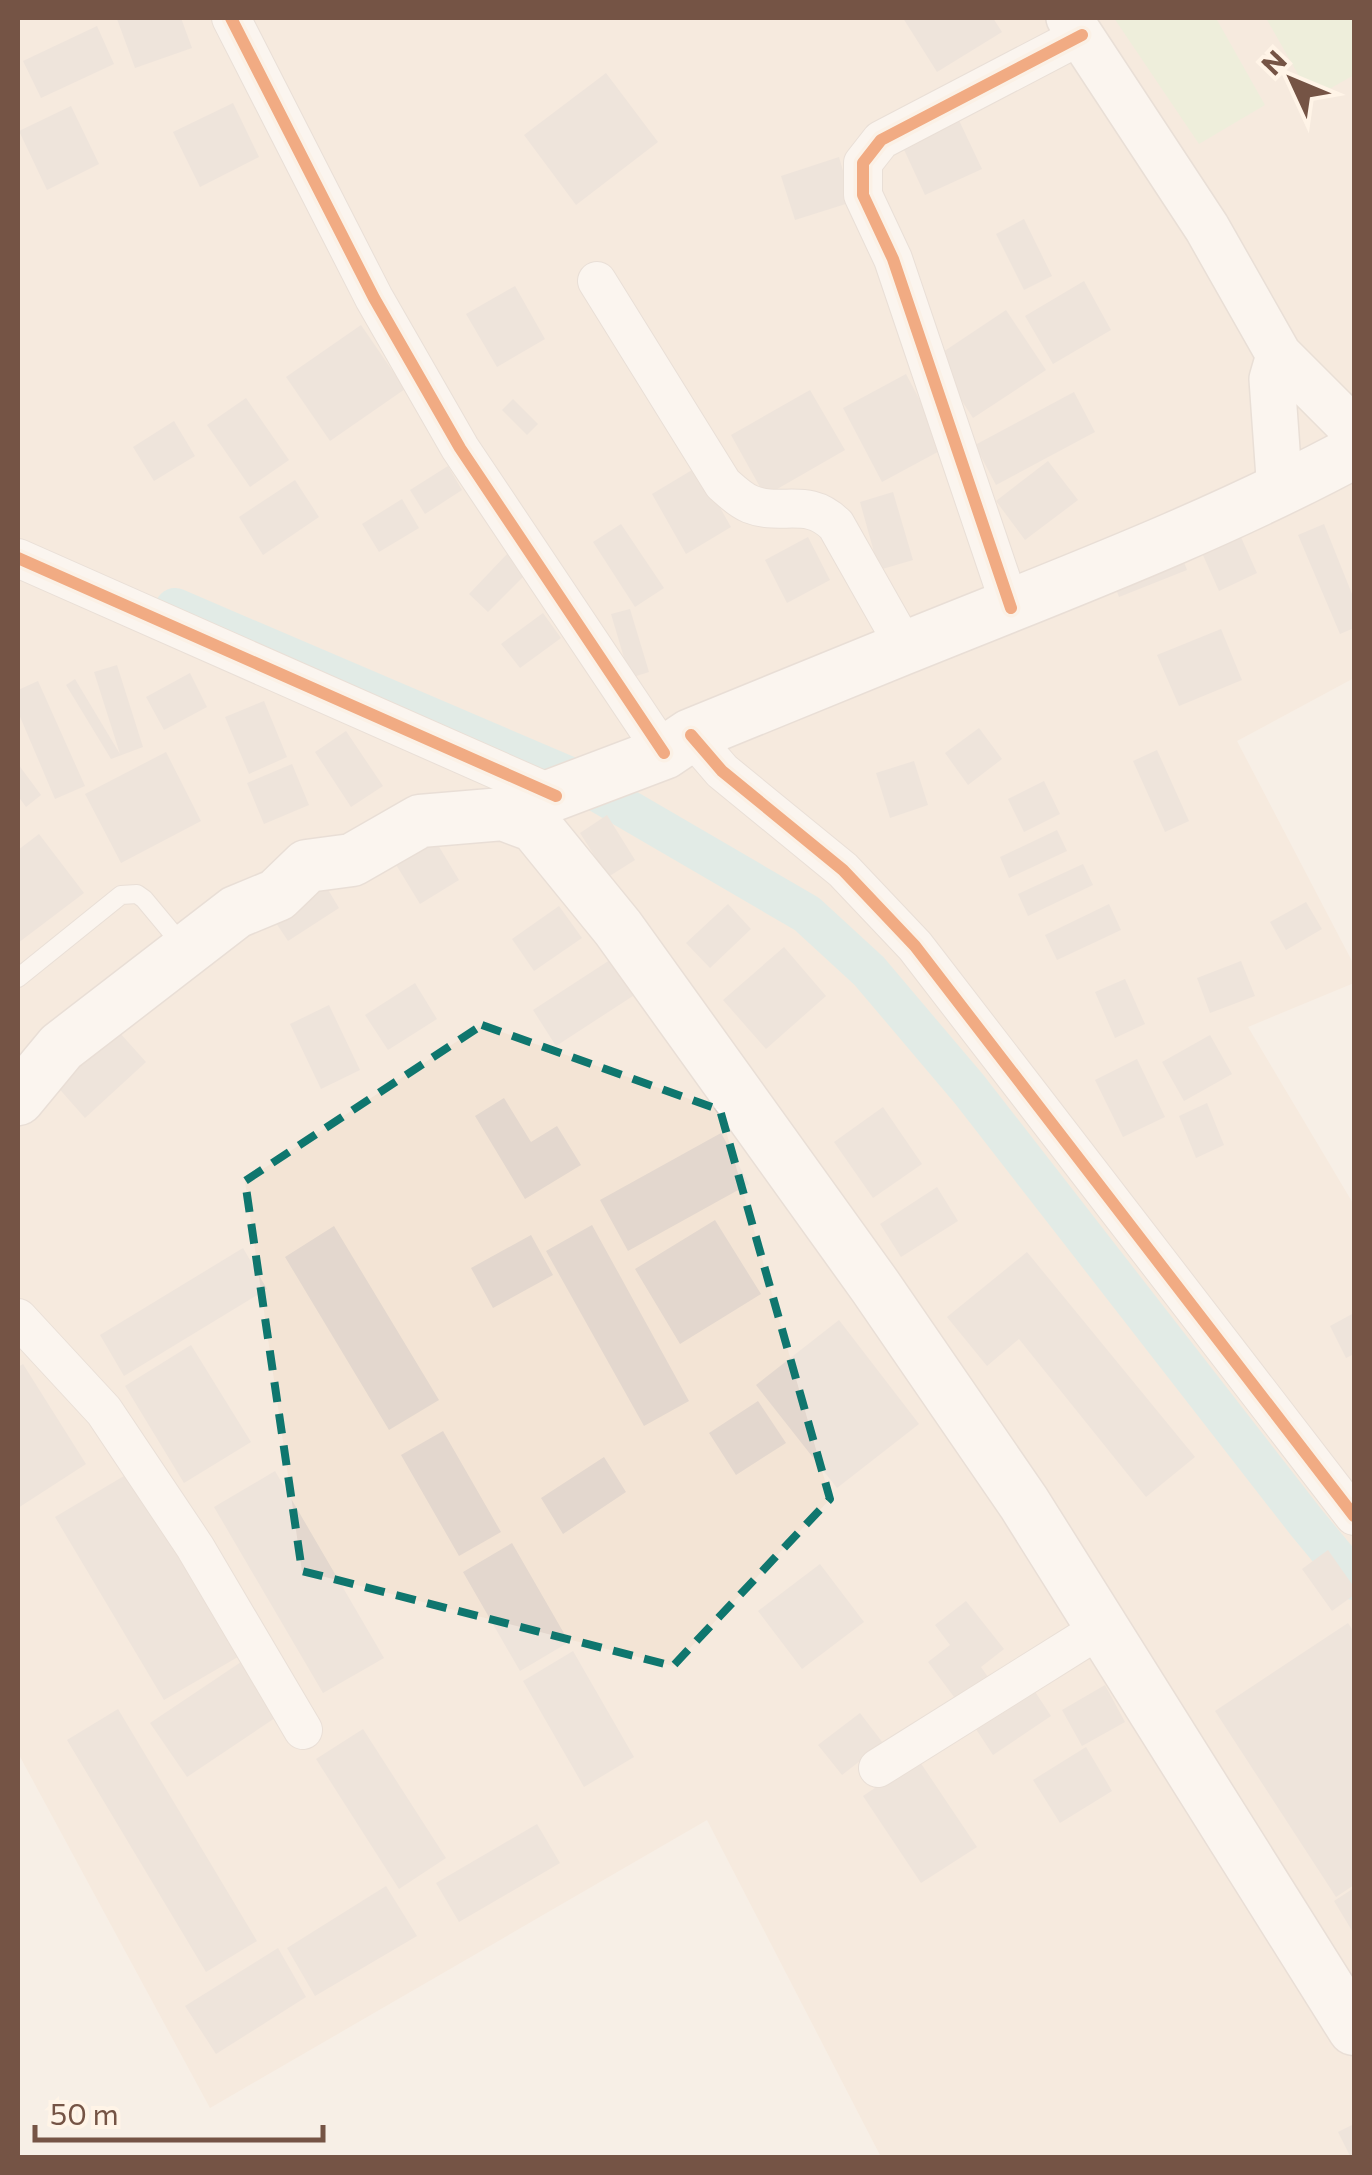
<svg xmlns="http://www.w3.org/2000/svg" width="1372" height="2175" viewBox="0 0 1372 2175" font-family="Commissioner,sans-serif">
  <style>
    .residential { fill: #f3e4d5 }
    .green { fill: #e3edcf }
    .lines { fill: none; stroke-linecap: round; stroke-linejoin: round }
    .canal { stroke: #c7e7e7; stroke-width: 40 }
    .building { fill: #e3d7ce }
    .service-casing { stroke: #d8ccc4; stroke-width: 20 }
    .minor-casing { stroke: #d8ccc4; stroke-width: 40 }
    .tertiary-casing { stroke: #d8ccc4; stroke-width: 48 }
    .secondary-casing { stroke: #d7cbc3; stroke-width: 55 }
    .service { stroke: #fefdfb; stroke-width: 18 }
    .minor { stroke: #fefdfb; stroke-width: 38 }
    .tertiary { stroke: #fefdfb; stroke-width: 45 }
    .secondary { stroke: #fefdfb; stroke-width: 52 }
    .cycleway-casing { stroke: #fff4e7; stroke-width: 19 }
    .cycleway { stroke: #e8590c; stroke-width: 12 }
    .marked { fill: none; stroke: #0f766e; stroke-width: 8; stroke-dasharray: 20 12; stroke-linejoin: round }
  </style>
  <rect width="100%" height="100%" fill="#f7efe6"/>
  <path class="residential" d="M18,18H1354V678L1237,741L1354,965V983L1248,1027L1354,1205V2157H881L707,1820L210,2108L18,1753Z"/>
  <path class="green" d="M1114,18H1216L1265,105L1199,144Z
    M1266,18H1354V75L1312,99Z"/>
  <g class="lines">
    <path class="canal" d="M175,608L577,780L807,914L869,971L969,1089L1306,1522L1354,1580"/>
  </g>
  <path class="building" d="M123,18H181L192,48L135,68L117,19Z
    M903,18H993L1002,32L937,72Z
    M97,26L114,64L41,98L23,61Z
    M606,73L658,142L576,205L524,135Z
    M233,103L259,157L200,187L173,132Z
    M71,106L99,164L47,190L19,131Z
    M956,114L982,169L925,195L900,141Z
    M839,157L852,202L795,220L781,176Z
    M1024,219L1052,276L1024,290L996,234Z
    M1084,281L1111,330L1053,364L1025,316Z
    M515,286L545,339L497,367L466,314Z
    M1006,310L1046,370L973,418L934,358Z
    M361,325L405,389L330,441L286,377Z
    M906,374L945,448L882,482L843,408Z
    M810,390L845,450L765,496L731,435Z
    M1074,392L1095,432L996,485L975,445Z
    M246,398L289,460L250,487L207,425Z
    M513,399L538,424L527,435L502,410Z
    M174,421L195,456L154,481L133,447Z
    M1048,461L1078,500L1025,540L996,501Z
    M448,466L462,490L425,514L410,490Z
    M697,467L731,527L686,554L652,494Z
    M295,480L319,517L263,555L239,517Z
    M893,492L913,560L879,570L860,502Z
    M402,499L419,528L379,552L362,524Z
    M621,524L664,588L635,607L593,542Z
    M1324,524L1354,599V628L1340,634L1298,535Z
    M1171,528L1187,570L1119,597L1103,555Z
    M1240,535L1257,573L1219,591L1202,553Z
    M808,537L830,580L787,603L765,560Z
    M508,553L528,572L488,612L469,594Z
    M630,609L649,672L630,678L611,614Z
    M543,613L561,638L520,668L501,644Z
    M1221,629L1242,680L1179,706L1157,655Z
    M117,665L143,747L111,759L66,685L75,679L120,754L94,672Z
    M190,673L207,707L164,730L146,697Z
    M38,681L85,786L55,799L18,712V690Z
    M264,701L287,757L249,774L225,717Z
    M979,728L1002,759L968,785L945,753Z
    M346,731L383,786L351,807L315,752Z
    M1157,750L1189,821L1165,832L1133,761Z
    M166,752L201,821L121,863L85,794Z
    M914,761L928,805L890,818L876,773Z
    M18,764L41,795L26,807L18,796Z
    M292,764L309,805L264,824L247,783Z
    M1044,781L1060,814L1024,832L1008,799Z
    M607,815L635,860L608,877L580,833Z
    M1057,830L1067,851L1009,878L1000,857Z
    M39,834L84,893L18,943V850Z
    M435,840L459,880L420,904L395,863Z
    M1083,864L1093,885L1028,916L1018,894Z
    M324,883L339,908L288,941L272,917Z
    M1306,902L1322,929L1286,950L1270,922Z
    M728,904L751,929L710,968L686,943Z
    M1109,904L1121,930L1057,960L1045,935Z
    M559,906L582,938L534,971L512,939Z
    M784,947L826,996L766,1049L723,1000Z
    M613,958L636,994L556,1046L533,1010Z
    M1241,961L1255,996L1210,1013L1197,978Z
    M1125,979L1145,1024L1115,1038L1095,992Z
    M415,983L437,1019L388,1050L365,1015Z
    M329,1005L360,1070L321,1089L290,1024Z
    M101,1012L146,1062L85,1118L40,1067Z
    M1210,1035L1232,1074L1184,1101L1162,1062Z
    M1137,1059L1165,1117L1123,1137L1095,1080Z
    M504,1098L531,1142L557,1126L581,1165L525,1199L475,1116Z
    M1207,1103L1224,1145L1196,1158L1179,1116Z
    M883,1107L922,1164L873,1198L834,1142Z
    M721,1133L749,1184L628,1251L600,1200Z
    M937,1187L958,1221L901,1257L880,1224Z
    M715,1220L761,1294L680,1344L635,1269Z
    M592,1225L689,1401L644,1426L546,1251Z
    M334,1226L439,1400L389,1430L285,1257Z
    M531,1235L553,1275L493,1308L471,1268Z
    M243,1248L267,1289L124,1376L100,1335Z
    M1027,1252L1195,1457L1146,1497L1019,1339L987,1366L947,1317Z
    M1354,1313V1354L1346,1358L1330,1326Z
    M839,1320L919,1424L837,1488L756,1385Z
    M191,1345L251,1442L184,1483L125,1386Z
    M23,1364L86,1464L18,1508V1367Z
    M758,1401L786,1443L736,1475L709,1433Z
    M443,1431L501,1532L459,1556L401,1455Z
    M604,1457L626,1492L563,1534L541,1498Z
    M134,1470L243,1654L164,1700L55,1517Z
    M275,1471L384,1658L323,1693L214,1507Z
    M512,1543L569,1642L520,1671L463,1572Z
    M1328,1550L1354,1587V1595L1332,1611L1302,1569Z
    M820,1564L864,1622L802,1669L758,1611Z
    M966,1601L1004,1649L981,1667L988,1677L957,1701L928,1662L950,1645L935,1625Z
    M1348,1623L1354,1632V1885L1336,1897L1215,1711Z
    M573,1651L634,1757L584,1787L523,1681Z
    M244,1660L281,1714L187,1777L150,1723Z
    M1028,1681L1051,1716L993,1755L970,1720Z
    M1105,1685L1125,1722L1082,1746L1062,1710Z
    M118,1709L257,1941L206,1972L67,1740Z
    M860,1713L883,1743L842,1775L818,1745Z
    M363,1729L446,1858L399,1889L316,1759Z
    M1086,1747L1112,1791L1060,1823L1033,1780Z
    M918,1759L977,1847L921,1883L863,1796Z
    M537,1824L560,1863L459,1922L436,1883Z
    M386,1886L417,1936L315,1996L287,1948Z
    M1354,1888V1934L1334,1901Z
    M278,1948L306,1997L216,2054L185,2006Z
    M1354,2124V2158H1351L1338,2132Z"/>
  <g class="lines">
    <defs>
      <path id="service" d="M18,978L121,895L137,894L144,899L184,947"/>
      <path id="minor" d="M231,18L374,298L460,448L664,753
        M597,281L723,484C731,491 740,500 750,504C782,517 807,496 836,525L905,647
        M18,558L556,796
        M1011,608L893,259L863,195V163L881,140L1082,35
        M691,735L722,771L843,870L915,946L1354,1516
        M18,1318L104,1411L195,1547L303,1730
        M878,1768L1103,1627"/>
      <path id="tertiary" d="M1069,18L1207,228L1279,355L1354,430
        M1279,355L1272,379L1280,492"/>
      <path id="secondary" d="M503,814L535,826L618,928L875,1286L1024,1503L1354,2029
        M18,1099L61,1047L236,912L277,895L307,866L352,860L420,821L503,814L664,753L691,735C762,706 832,677 902,649C1055,587 1209,530 1354,452"/>
    </defs>
    <use href="#service" class="service-casing"/>
    <use href="#minor" class="minor-casing"/>
    <use href="#tertiary" class="tertiary-casing"/>
    <use href="#secondary" class="secondary-casing"/>
    <use href="#service" class="service"/>
    <use href="#minor" class="minor"/>
    <use href="#tertiary" class="tertiary"/>
    <use href="#secondary" class="secondary"/>
    <defs>
      <path id="cycleway" d="M231,18L374,298L460,448L664,753
        M18,558L556,796
        M1011,608L893,259L863,195V163L881,140L1082,35
        M691,735L722,771L843,870L915,946L1354,1516"/>
    </defs>
    <use href="#cycleway" class="cycleway-casing"/>
    <use href="#cycleway" class="cycleway"/>
  </g>
  <path d="M0 0H1372V2175H0ZM482,1025L720,1110L830,1499L673,1666L302,1571L245,1181Z" fill="#f7efe6" fill-opacity=".55" fill-rule="evenodd"/>
  <path class="marked" d="M482,1025L720,1110L830,1499L673,1666L302,1571L245,1181Z"/>
  <rect width="1372" height="2175" fill="none" stroke="#755445" stroke-width="40"/>
  <g transform="translate(1292 80) rotate(314)" stroke="#fff4e7" stroke-width="8" paint-order="stroke">
  <path d="M0-8L18 38L0 25L-18 38Z" fill="#755445"/>
  <text y="-15" font-size="28" font-weight="bold" text-anchor="middle" fill="#755445">N</text>
  </g>
  <path d="M35 2125v15h288v-15" fill="none" stroke="#755445" stroke-width="5"/>
  <text x="50" y="2125" font-size="30" fill="#755445" stroke="#fff4e7" stroke-width="8" paint-order="stroke">50 m</text>
</svg>
